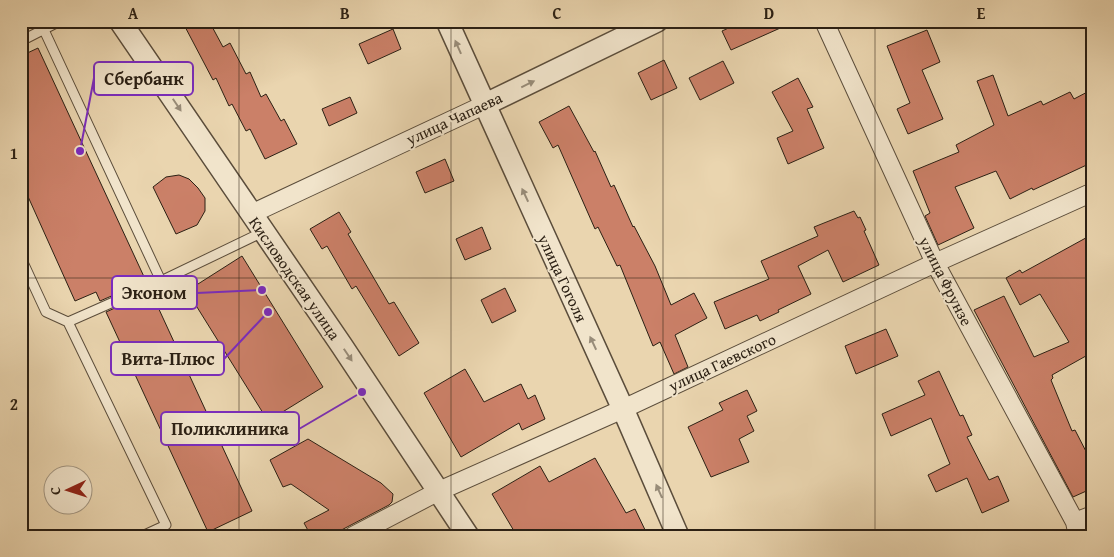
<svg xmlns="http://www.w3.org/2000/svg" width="1114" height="557" viewBox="0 0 1114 557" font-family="'Gentium Book Plus',serif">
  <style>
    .building { fill: #cb8068; stroke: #2b2014 }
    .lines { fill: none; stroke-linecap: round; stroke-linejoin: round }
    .service-casing { stroke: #5b4d3b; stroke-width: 11 }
    .minor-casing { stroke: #5b4d3b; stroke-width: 20 }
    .tertiary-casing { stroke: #5b4d3b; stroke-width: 24 }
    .service { stroke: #f1e4cb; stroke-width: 9 }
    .minor { stroke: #f1e4cb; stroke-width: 18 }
    .tertiary { stroke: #f1e4cb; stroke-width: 21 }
    .oneway { fill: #988c79 }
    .grid { fill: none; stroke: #2b2014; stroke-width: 1; stroke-opacity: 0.55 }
    .labels { text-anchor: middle; stroke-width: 4; stroke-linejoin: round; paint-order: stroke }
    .street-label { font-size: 16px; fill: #2b2014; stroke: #f1e4cb }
    .leader { fill: none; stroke: #7b2cbf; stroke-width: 2 }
    .callout-dot { fill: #7b2cbf; stroke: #f1e4cb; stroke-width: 2 }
    .callout { fill: #f1e4cb; stroke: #7b2cbf; stroke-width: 2 }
    .callout-label { font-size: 18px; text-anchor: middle; font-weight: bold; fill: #2b2014 }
    .neatline { fill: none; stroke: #2b2014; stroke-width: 2 }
    .grid-label { font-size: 16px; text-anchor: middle; font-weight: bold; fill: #2b2014 }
  </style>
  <rect width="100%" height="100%" fill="#ead5af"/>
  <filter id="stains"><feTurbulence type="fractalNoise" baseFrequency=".004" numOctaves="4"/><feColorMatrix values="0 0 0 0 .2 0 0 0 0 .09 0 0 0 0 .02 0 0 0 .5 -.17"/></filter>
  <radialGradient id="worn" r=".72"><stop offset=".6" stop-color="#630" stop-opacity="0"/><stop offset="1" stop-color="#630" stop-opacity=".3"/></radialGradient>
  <path class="building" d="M182,21H209L223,47L230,43L246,74L250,72L261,97L266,94L281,121L284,119L297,144L265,159L250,129L246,131L232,104L229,106L216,78L213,80Z
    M744,21H796L731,50L722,31Z
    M393,29L401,49L368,64L359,44Z
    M927,30L940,62L922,70L943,119L908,134L897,109L910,103L887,46Z
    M38,48L146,281L100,301L96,292L75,301L21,181V56Z
    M664,60L677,88L651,100L638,73Z
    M723,61L734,83L700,100L689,78Z
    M993,75L1008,116L1041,101L1043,105L1070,92L1074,99L1093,89V162L1033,190L1032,188L1010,199L996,171L955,187L974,228L938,245L925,216L930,213L913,171L959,152L956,145L994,125L977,81Z
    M798,78L813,107L807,109L824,148L788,164L777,138L793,131L772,92Z
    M350,97L357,113L329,126L322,109Z
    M569,106L594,152L595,151L611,187L614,185L633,227L634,226L655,266L671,305L694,293L707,318L675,335L688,367L674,374L660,342L653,346L620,265L617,266L598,227L595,229L558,145L553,148L539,122Z
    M445,159L454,181L425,193L416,172Z
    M179,175L189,179L198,188L205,198V211L197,225L176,234L153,187L166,177Z
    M854,211L858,218L860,217L866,230L864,231L879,265L843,282L828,250L798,266L811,294L778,310L779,312L760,321L757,315L725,329L714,302L769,279L761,261L818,236L814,227Z
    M339,212L351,232L348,234L389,304L394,302L419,343L399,356L356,286L352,289L327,246L322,249L310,229Z
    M482,227L491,249L465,260L456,239Z
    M1093,234V352L1052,375L1053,378L1051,380L1072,431L1075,430L1093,465V488L1073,497L974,310L1004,296L1034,357L1069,342L1040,294L1020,305L1006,278L1020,270L1022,273Z
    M242,256L323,387L268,421L187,291Z
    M505,288L516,311L492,323L481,300Z
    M151,292L252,511L208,532L106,312Z
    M886,329L898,356L856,374L845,346Z
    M465,369L484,402L521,384L528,399L535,395L545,419L522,430L519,423L461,457L424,393Z
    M939,371L960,416L963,415L972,435L967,437L989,480L998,476L1009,501L982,513L967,478L936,492L928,475L950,464L931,418L891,436L882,414L925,395L918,381Z
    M747,390L757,411L747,416L754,431L739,439L749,462L711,477L688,427L723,410L719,403Z
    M308,439L381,483L393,494L392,502L389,505L330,536H311L304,523L329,510L291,484L283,487L270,460Z
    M595,458L626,513L635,509L648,536H517L492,494L540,466L549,482Z"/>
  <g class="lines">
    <defs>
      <path id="service" d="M44,30L161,281
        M21,41L60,21
        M21,258L46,312L68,322L166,525L142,536
        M68,322L161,281L263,232"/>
      <path id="minor" d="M824,21L935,263L1075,522L1078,536
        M251,214L484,105
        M1075,522L1093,515
        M353,536L439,491L623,409L935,263L1093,192"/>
      <path id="tertiary" d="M120,21L342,346L468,536
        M447,21L623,409L678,536
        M484,105L657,21"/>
    </defs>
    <use href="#service" class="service-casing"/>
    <use href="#minor" class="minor-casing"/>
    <use href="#tertiary" class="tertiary-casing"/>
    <use href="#service" class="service"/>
    <use href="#minor" class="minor"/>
    <use href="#tertiary" class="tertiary"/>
  </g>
  <defs><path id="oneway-solid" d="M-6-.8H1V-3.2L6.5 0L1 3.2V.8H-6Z" transform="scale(1.25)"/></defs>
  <g class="oneway">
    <use href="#oneway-solid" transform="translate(458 47) rotate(-114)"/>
    <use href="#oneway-solid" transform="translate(528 84) rotate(-26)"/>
    <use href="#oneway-solid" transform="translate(177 105) rotate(56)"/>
    <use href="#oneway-solid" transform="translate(525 195) rotate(-115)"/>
    <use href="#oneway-solid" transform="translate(593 343) rotate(-115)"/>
    <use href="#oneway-solid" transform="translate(348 355) rotate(56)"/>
    <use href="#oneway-solid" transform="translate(659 491) rotate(-114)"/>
  </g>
  <path class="grid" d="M239,21V536M451,21V536M663,21V536M875,21V536M21,278H1093"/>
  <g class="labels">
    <g class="street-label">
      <text transform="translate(454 118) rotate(-25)" y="6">улица Чапаева</text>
      <text transform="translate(295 278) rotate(55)" y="6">Кисловодская улица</text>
      <text transform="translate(563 278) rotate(65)" y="6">улица Гоголя</text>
      <text transform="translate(946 281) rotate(63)" y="6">улица Фрунзе</text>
      <text transform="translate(722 362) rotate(-25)" y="6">улица Гаевского</text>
    </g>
  </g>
  <path class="leader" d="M80 151L94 78M262 290L197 293M268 312L224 359M362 392L299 429"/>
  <g class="callout-dot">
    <circle cx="80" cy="151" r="5"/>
    <circle cx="262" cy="290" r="5"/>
    <circle cx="268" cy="312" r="5"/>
    <circle cx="362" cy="392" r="5"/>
  </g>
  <g class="callout">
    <rect x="94" y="62" width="99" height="33" rx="5"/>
    <rect x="112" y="276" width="85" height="33" rx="5"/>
    <rect x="111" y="342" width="113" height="33" rx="5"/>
    <rect x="161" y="412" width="138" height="33" rx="5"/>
  </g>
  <g class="callout-label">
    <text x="144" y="85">Сбербанк</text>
    <text x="154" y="299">Эконом</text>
    <text x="168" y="365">Вита-Плюс</text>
    <text x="230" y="435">Поликлиника</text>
  </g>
  <rect width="1114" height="557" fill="none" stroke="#ead5af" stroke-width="55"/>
  <g transform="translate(68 490) rotate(266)"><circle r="24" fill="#f1e4cb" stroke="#a29682"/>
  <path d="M0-4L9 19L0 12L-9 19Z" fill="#8f2418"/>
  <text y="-8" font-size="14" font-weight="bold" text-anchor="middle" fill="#2b2014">С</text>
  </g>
  <rect x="28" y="28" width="1058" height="502" class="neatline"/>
  <g class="grid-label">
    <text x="133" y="19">A</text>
    <text x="345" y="19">B</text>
    <text x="557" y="19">C</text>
    <text x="769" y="19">D</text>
    <text x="981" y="19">E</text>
    <text x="14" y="159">1</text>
    <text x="14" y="410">2</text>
  </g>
  <rect width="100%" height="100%" filter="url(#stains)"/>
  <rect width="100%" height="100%" fill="url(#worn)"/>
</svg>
